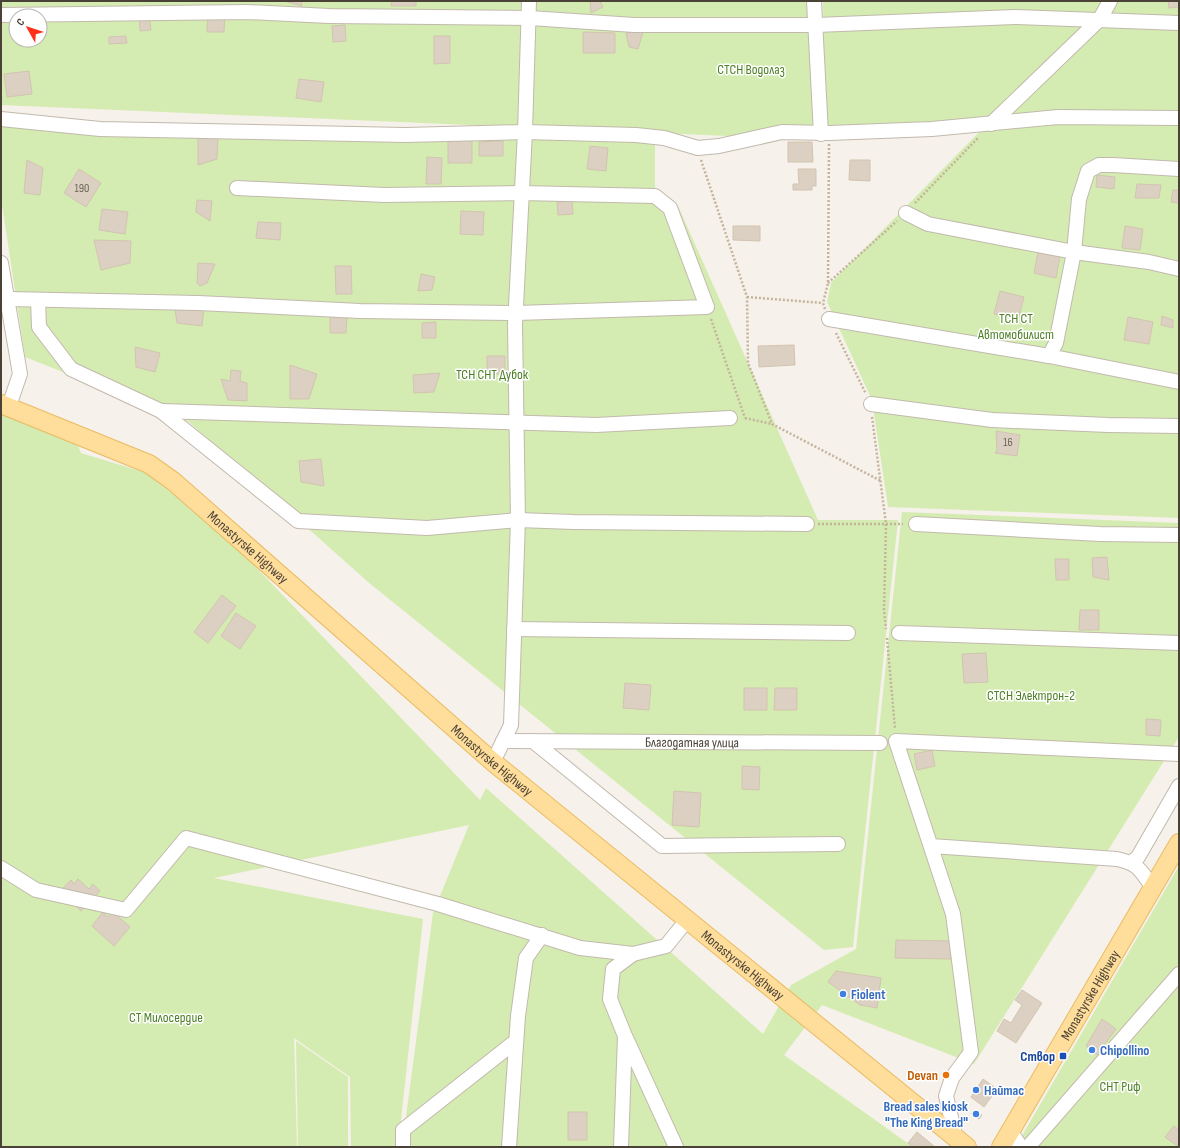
<svg xmlns="http://www.w3.org/2000/svg" width="1180" height="1148" viewBox="0 0 1180 1148" font-family="'Sofia Sans Condensed',sans-serif">
  <style>
    .green { fill: #d4ecb1; fill-rule: evenodd }
    .building { fill: #dbd0c1; stroke: #d3c4b1 }
    .lines { fill: none; stroke-linecap: round; stroke-linejoin: round }
    .minor-casing { stroke: #c2b9ac; stroke-width: 16 }
    .major-casing { stroke: #eabb63; stroke-width: 20 }
    .path { stroke: #c4b49c; stroke-width: 2.5; stroke-dasharray: 2 2; stroke-linecap: butt }
    .minor { stroke: #fff; stroke-width: 14 }
    .major { stroke: #ffdd9a; stroke-width: 18 }
    .shop-dot { fill: #3f7fe0; stroke: #fff; stroke-width: 1.5 }
    .transit-dot { fill: #1a4fb4; stroke: #fff; stroke-width: 1.5 }
    .food-dot { fill: #e8710a; stroke: #fff; stroke-width: 1.5 }
    .labels { text-anchor: middle; stroke-width: 3; stroke-linejoin: round; paint-order: stroke }
    .number-label { font-size: 12px; fill: #6e665a }
    .park-label { font-size: 14px; fill: #4d8026; stroke: #fff }
    .street-label { font-size: 14px; fill: #4a4237; stroke: #fff }
    .shop-label { font-size: 14px; font-weight: bold; fill: #366cbe; stroke: #fff; text-anchor: start }
    .transit-label { font-size: 14px; font-weight: bold; fill: #164399; stroke: #fff; text-anchor: end }
    .food-label { font-size: 14px; font-weight: bold; fill: #c56008; stroke: #fff; text-anchor: end }
  </style>
  <rect width="100%" height="100%" fill="#f6f1ea"/>
  <path class="green" d="M1,1H819L820,140L1,105ZM16,16H40V40H16Z
    M823,1H1179V518L888,507L872,400L827,302L831,283L989,122L825,128Z
    M3,123L655,140V192L678,206L818,520H898L853,947L824,950L368,582L189,422L25,357L1,198V131Z
    M1,413L74,436L81,453L173,481L480,800L486,788L763,1034L791,985L856,949L902,512L1179,523V737L974,1064L822,1005L784,1055L913,1147H402L433,913L469,825L214,878L423,919L398,1147H351L350,1077L294,1038L297,1147H1Z
    M1179,866V1147H1015L1016,1146Z
    M296,1041L348,1077V1147H298Z"/>
  <path class="building" d="M284,1H301L302,6Z
    M392,1H416V6H391Z
    M590,1H600L603,7L591,13Z
    M1168,1H1179V7L1169,8Z
    M208,13H225L224,32H207Z
    M139,15H149L151,30L140,31Z
    M345,25L346,41L333,42L332,26Z
    M644,29L638,49L629,47L626,33Z
    M583,32L615,33V53H583Z
    M126,36L127,43L109,44V37Z
    M434,36H450V63L434,64Z
    M29,71L32,94L7,97L4,74Z
    M299,79L324,82L321,102L296,98Z
    M198,137H218L217,159L198,165Z
    M472,140V163H448V141Z
    M503,141V156H479V142Z
    M788,142H812L813,162H788Z
    M590,146L608,148L606,171L587,169Z
    M427,157L442,158L441,184H426Z
    M27,160L43,168L40,195L24,193Z
    M850,160H870V181L849,180Z
    M79,169L101,183L86,207L64,193Z
    M798,169H816V186H812V190H793V184H799Z
    M1097,175L1115,177L1114,189L1096,187Z
    M1137,184L1161,185L1159,198H1135Z
    M1173,190H1179V203L1171,202Z
    M197,200L212,201L210,221L196,212Z
    M572,201L573,214L558,215L557,202Z
    M102,209L128,212L125,234L99,230Z
    M461,211L484,212L483,235L460,234Z
    M258,222L281,223L280,240L256,238Z
    M733,226H760V241L733,240Z
    M1125,226L1143,229L1140,250L1122,248Z
    M94,240L131,241L130,263L101,270Z
    M1038,252L1060,256L1056,278L1034,273Z
    M198,263L215,264L207,283L200,286L197,283Z
    M335,266H351L352,294H336Z
    M421,274L435,277L432,290L418,291Z
    M1000,291L1024,297L1018,320L994,314Z
    M174,303L204,307L202,326L177,323Z
    M330,315H347L346,333H330Z
    M1162,316L1173,320V328L1161,325Z
    M1128,317L1153,322L1149,344L1124,340Z
    M436,322V338H422V323Z
    M794,345L795,365L759,367L758,346Z
    M135,347L160,353L155,372L136,367Z
    M487,356H505V374H487Z
    M290,365L317,374L309,399H290Z
    M231,370L241,371L240,381L247,383V401L228,400L221,379L230,381Z
    M440,373L434,392L414,393L413,375Z
    M996,431L1020,435L1017,456L995,453L997,450Z
    M321,459L324,486L301,482L299,461Z
    M1107,557L1109,580L1093,577L1092,558Z
    M1055,559H1069V580H1056Z
    M222,595L236,606L208,643L194,632Z
    M1080,610H1099V630H1079Z
    M236,613L256,626L240,649L221,636Z
    M986,653L988,682L964,683L962,654Z
    M625,683L651,685L649,710L623,708Z
    M744,688H767V710H744Z
    M775,688H797V710H774Z
    M1146,719L1161,720L1160,736L1146,735Z
    M932,750L935,766L917,770L914,754Z
    M742,766L760,767L759,790L742,789Z
    M674,791L701,793L699,827L672,825Z
    M78,879L89,889L93,884L100,891L81,911L60,891L71,880L74,884Z
    M103,912L108,917L113,912L130,927L114,946L92,926Z
    M896,940L951,941V959L895,958Z
    M836,971L881,978L877,1008L860,1005L828,982Z
    M1022,990L1042,1003L1016,1043L997,1031L1004,1019L1011,1023L1022,1005L1015,1000Z
    M1102,1019L1116,1029L1097,1055L1086,1046Z
    M983,1079L997,1089L984,1107L971,1097Z
    M974,1110L982,1115L979,1119L971,1114Z
    M568,1112H587V1140H568Z
    M1174,1126L1179,1130V1147L1165,1137Z
    M917,1132L935,1147H912L908,1143Z"/>
  <g class="lines">
    <defs>
      <g id="minor">
        <path d="M814,1L821,134"/>
        <path d="M1,15L247,12L329,16L530,18L634,25H816L1015,17L1179,23"/>
        <path d="M1,119L100,129L405,135L525,132L636,135L664,138L698,148L719,146L782,132L829,133L932,129L1058,117L1179,118"/>
        <path d="M991,124L1100,19L1110,1"/>
        <path d="M1179,169L1113,165H1099L1088,171L1079,199L1074,252L1056,343L1049,356L1179,382"/>
        <path d="M906,213L928,224L1074,252L1149,262L1179,269"/>
        <path d="M1,263L20,374L9,406"/>
        <path d="M8,299L198,303L360,311L516,313L707,307L670,208L655,196L521,193L384,195L237,188"/>
        <path d="M38,300L39,327L71,369L161,411L298,521L427,528L518,520L574,522L807,524"/>
        <path d="M829,319L1049,356"/>
        <path d="M871,404L992,420L1108,425L1179,426"/>
        <path d="M161,411L596,425L730,418"/>
        <path d="M916,524L1100,534L1179,535"/>
        <path d="M514,629L848,633"/>
        <path d="M899,633L1179,643"/>
        <path id="s1" d="M503,741L880,743"/>
        <path d="M533,741L662,846L838,844"/>
        <path d="M493,762L511,725L518,520L515,325L525,132L529,1"/>
        <path d="M931,846L1117,859C1139,864 1139,869 1152,886"/>
        <path d="M1132,862L1138,857L1179,786"/>
        <path d="M1,868L36,890L126,910L186,838L438,904L580,948L633,954L666,946L687,920"/>
        <path d="M626,1038L676,1147"/>
        <path d="M1010,1131L1021,1147"/>
        <path d="M956,1139L946,1096L952,1078L971,1052L953,914L896,741L1179,754"/>
        <path d="M403,1147V1130L516,1041"/>
        <path d="M509,1147L518,1016L526,958L542,935"/>
        <path d="M621,1147L625,1036L610,999L613,969L633,954"/>
        <path d="M1028,1147L1179,974"/>
      </g>
      <g id="major">
        <path id="s2" d="M1,404L149,464L173,481L493,762L967,1147"/>
        <path id="s3" d="M1001,1147L1179,843"/>
      </g>
    </defs>
    <use href="#minor" class="minor-casing"/>
    <use href="#major" class="major-casing"/>
    <path class="path" d="M701,160L747,297L748,363L772,424L881,481
      M915,203L978,138
      M828,283L897,221
      M747,297L823,303
      M825,309L823,303L828,283L829,144
      M711,319L745,418
      M836,333L866,394
      M872,417L886,524L884,610L886,629
      M745,418L772,424
      M818,524H903
      M887,638L895,729"/>
    <use href="#minor" class="minor"/>
    <use href="#major" class="major"/>
  </g>
  <g class="shop-dot">
    <circle cx="843" cy="994" r="4"/>
    <circle cx="1092" cy="1050" r="4"/>
    <circle cx="976" cy="1090" r="4"/>
    <circle cx="976" cy="1114" r="4"/>
  </g>
  <rect class="transit-dot" x="1059" y="1052" width="8" height="8" rx="2"/>
  <circle class="food-dot" cx="946" cy="1075" r="4"/>
  <g class="labels">
    <g class="number-label">
      <text x="82" y="192">190</text>
      <text x="1008" y="446">16</text>
    </g>
    <g class="park-label">
      <text x="751" y="74">СТСН Водолаз</text>
      <text x="1016" y="323">ТСН СТ<tspan x="1016" dy="16">Автомобилист</tspan></text>
      <text x="492" y="379">ТСН СНТ Дубок</text>
      <text x="1031" y="700">СТСН Электрон-2</text>
      <text x="166" y="1022">СТ Милосердие</text>
      <text x="1120" y="1091">СНТ Риф</text>
    </g>
    <g class="street-label">
      <text dy="5" stroke="none"><textPath href="#s2" startOffset="289">Monastyrske Highway</textPath></text>
      <text dy="5" stroke="none"><textPath href="#s1" startOffset="189">Благодатная улица</textPath></text>
      <text dy="5" stroke="none"><textPath href="#s2" startOffset="613">Monastyrske Highway</textPath></text>
      <text dy="5" stroke="none"><textPath href="#s2" startOffset="937">Monastyrske Highway</textPath></text>
      <text dy="5" stroke="none"><textPath href="#s3" startOffset="176">Monastyrske Highway</textPath></text>
    </g>
    <g class="shop-label">
      <text x="851" y="999">Fiolent</text>
      <text x="1100" y="1055">Chipollino</text>
      <text x="984" y="1095">Найтас</text>
      <text x="968" y="1111" text-anchor="end">Bread sales kiosk<tspan x="968" dy="16">"The King Bread"</tspan></text>
    </g>
    <g class="transit-label">
      <text x="1055" y="1061">Створ</text>
    </g>
    <g class="food-label">
      <text x="938" y="1080">Devan</text>
    </g>
  </g>
  <rect width="1180" height="1148" fill="none" stroke="#4a4237" stroke-width="4"/>
  <g transform="translate(28 28) rotate(309)"><circle r="19" fill="#ffffff" stroke="#b7b3af"/>
  <path d="M0-3L7 15L0 10L-7 15Z" fill="#ff2f18"/>
  <text y="-6" font-size="11" font-weight="bold" text-anchor="middle" fill="#4a4237">С</text>
  </g>
</svg>
